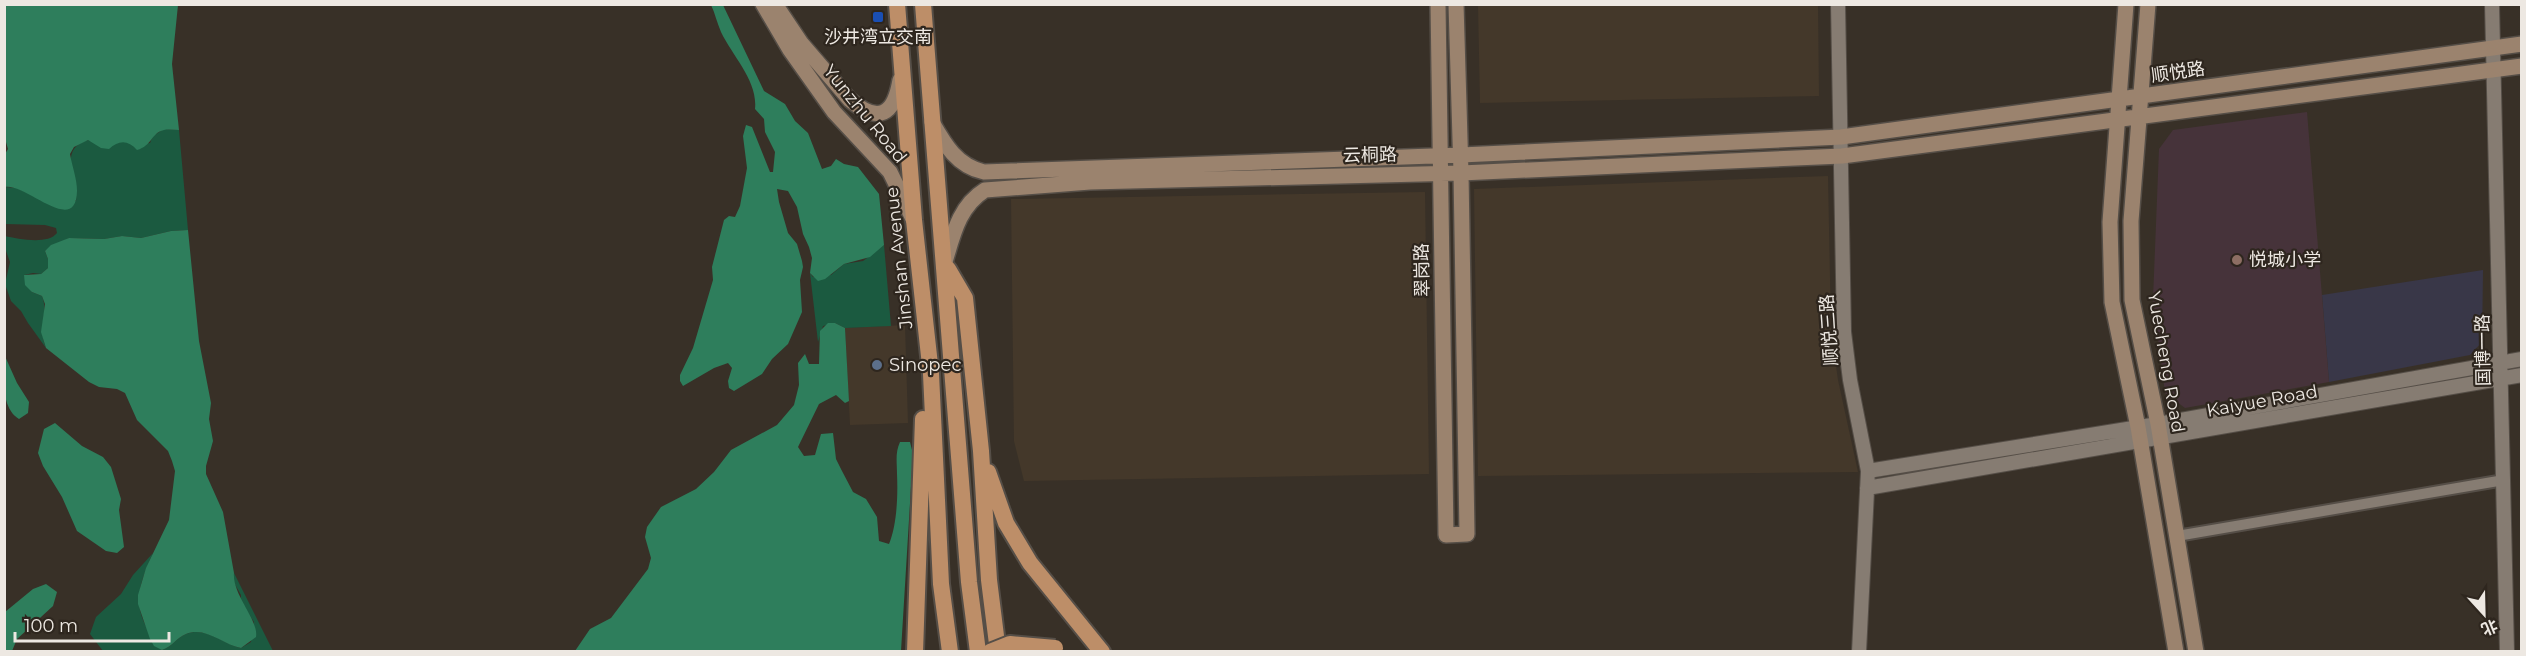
<svg xmlns="http://www.w3.org/2000/svg" width="2526" height="656" viewBox="0 0 2526 656" font-family="Montserrat,'Noto Sans SC',sans-serif">
  <style>
    .commercial { fill: #393748 }
    .built { fill: #44382a }
    .education { fill: #46333a }
    .green { fill: #1b5a40 }
    .forest { fill: #2e7e5c }
    .lines { fill: none; stroke-linecap: round; stroke-linejoin: round }
    .minor-casing { stroke: #554e47; stroke-width: 14 }
    .tertiary-casing { stroke: #554e47; stroke-width: 16 }
    .secondary-casing { stroke: #554e47; stroke-width: 18 }
    .trunk-casing { stroke: #554e47; stroke-width: 20 }
    .minor { stroke: #867c72; stroke-width: 10 }
    .tertiary { stroke: #867c72; stroke-width: 14 }
    .secondary { stroke: #9b836e; stroke-width: 15 }
    .trunk { stroke: #bd8e68; stroke-width: 16 }
    .trunk-bridge-casing { stroke: #554e47; stroke-width: 20; stroke-linecap: butt }
    .trunk-bridge { stroke: #bd8e68; stroke-width: 16 }
    .transit-dot { fill: #1a4fb4; stroke: #2e261e; stroke-width: 2 }
    .education-dot { fill: #8d6e63; stroke: #2e261e; stroke-width: 2 }
    .service-dot { fill: #5c6f8a; stroke: #2e261e; stroke-width: 2 }
    .labels { text-anchor: middle; stroke-width: 4.5; stroke-linejoin: round; paint-order: stroke }
    .poi-label { font-size: 18px; fill: #ede8e2; stroke: #2e261e; text-anchor: start }
    .street-label { font-size: 18px; fill: #ede8e2; stroke: #2e261e }
  </style>
  <rect width="100%" height="100%" fill="#383027"/>
  <path class="commercial" d="M2483,270L2482,342L2470,355L2329,382L2322,295Z"/>
  <path class="built" d="M1478,5H1818L1819,96L1480,103Z
    M1828,176L1831,330L1838,380L1858,472L1478,476L1474,189Z
    M1425,192L1429,474L1024,481L1014,441L1011,199Z
    M905,325L908,423L850,425L845,328Z"/>
  <path class="education" d="M2307,112L2329,382L2185,408L2165,393L2153,299L2159,149L2173,130Z"/>
  <path class="green" d="M164,129L179,130L188,230L171,231L141,238L122,236L104,239L69,238L45,251L48,259V268L41,274L33,273L24,275L32,292L42,296C49,314 37,326 46,348L28,323L21,311L11,301L5,284L10,262L5,248V236C18,239 48,245 57,233L56,228L45,225L5,224V187L17,188L40,199L76,201C78,176 57,150 88,140C99,145 110,143 121,142C127,141 141,144 150,143L153,136Z
    M884,245L891,326L845,328L835,323L823,326L818,342L810,273L813,277L831,275L844,264L863,261Z
    M153,553C134,595 132,612 162,650C172,647 176,638 186,634C206,626 223,644 241,648L251,642L254,622L241,602V595L233,581L234,573L273,651H103L90,634L96,617L121,594L133,575Z"/>
  <path class="forest" d="M5,4L178,5L172,64L179,130C174,130 168,129 164,130C151,133 152,146 137,150C128,140 119,140 109,149L101,148L88,140L74,147L70,154C72,166 77,179 77,191C76,237 26,183 5,187V154L8,149L4,135Z
    M711,5H723L764,91L785,104L795,121L808,133L822,169L831,166L836,159L844,164L858,167L879,194L884,245L870,257L844,264L825,279L818,281L810,273L812,258L809,247L803,234L797,207L788,191L777,189L779,202L788,233L797,244L802,261L803,267L800,280L802,312L788,344L772,359L762,374L734,391L729,388L728,381L732,368L728,363L714,368L683,386L680,381V375L693,348L713,280L712,267L724,220L729,216L735,217L740,206L747,168L743,136L746,125L752,127L770,172H773L775,152L765,132L764,119L755,109C758,81 733,57 721,32C717,23 715,13 711,5Z
    M188,230L199,341L211,403L209,419L213,441L206,466V474L223,512L234,573C232,595 259,620 256,637L241,648C223,645 206,626 186,634C176,638 172,647 162,650L154,646L150,639L138,604V595L146,568L169,520L175,471L172,461L168,451L137,420L125,393L117,389L99,387L89,382L46,348L41,332L45,304L42,296L32,292L25,285L24,275L41,274L48,268V259L45,251L51,245L69,238L104,239L122,236L141,238L171,231Z
    M828,323H835L845,328L849,401L845,403L836,395L819,404L798,447L804,456L815,455L821,434L833,433L836,459L842,471L853,492L866,499L877,517L879,541L889,544C897,525 898,495 897,474C897,462 895,453 900,442H910L913,454L901,651H575L590,629L611,618L648,569L651,558L645,537L647,527L661,507L696,489L714,472L731,450L777,425L794,405L799,385L798,363L805,354L809,364H819L820,331Z
    M4,354L17,383L29,402L28,413L19,419C0,407 4,376 4,354Z
    M55,423L82,446L103,457L111,467L121,499L119,510L124,547L117,553L106,551L77,531L62,497L43,466L38,453L44,429Z
    M46,584L57,592L53,606L17,639L12,651H5V612L33,589Z"/>
  <g class="lines">
    <defs>
      <path id="minor" d="M2177,536L2504,480"/>
      <path id="tertiary" d="M1838,4L1844,332L1850,380L1868,471L1859,652
        M2492,4L2507,652
        M1868,471L2158,424L2522,359
        M1867,488L2522,375"/>
      <path id="secondary" d="M763,4L790,50L834,112L890,172L913,219
        M775,4L801,43L850,100C879,124 894,115 900,80
        M1438,4L1446,535L1467,534L1461,173L1456,4
        M2126,4L2110,222L2112,302L2138,427L2176,652
        M2148,4L2131,221L2132,300L2158,424L2196,652
        M932,122C945,145 957,166 984,172L1461,155L1841,137L2522,44
        M945,262C953,235 959,206 985,190L1090,182L1461,173L1842,156L2522,66"/>
      <path id="trunk" d="M897,4L914,220L931,374L941,584L950,652
        M923,4L969,582L978,652
        M948,269L965,298L981,451L989,580L998,652
        M988,472L1006,523L1030,563L1102,652
        M915,652L923,419"/>
    </defs>
    <use href="#minor" class="minor-casing"/>
    <use href="#tertiary" class="tertiary-casing"/>
    <use href="#secondary" class="secondary-casing"/>
    <use href="#trunk" class="trunk-casing"/>
    <use href="#minor" class="minor"/>
    <use href="#tertiary" class="tertiary"/>
    <use href="#secondary" class="secondary"/>
    <use href="#trunk" class="trunk"/>
    <defs>
      <path id="trunk-bridge" d="M990,652L1010,644L1055,648"/>
    </defs>
    <use href="#trunk-bridge" class="trunk-bridge-casing"/>
    <use href="#trunk-bridge" class="trunk-bridge"/>
  </g>
  <rect class="transit-dot" x="872" y="11" width="12" height="12" rx="3"/>
  <circle class="education-dot" cx="2237" cy="260" r="6"/>
  <circle class="service-dot" cx="877" cy="365" r="6"/>
  <g class="labels">
    <g class="poi-label">
      <text x="878" y="43" text-anchor="middle">沙井湾立交南</text>
      <text x="2249" y="266">悦城小学</text>
      <text x="889" y="371">Sinopec</text>
    </g>
    <g class="street-label">
      <text transform="translate(2178 72) rotate(-8)" y="6">顺悦路</text>
      <text transform="translate(865 114) rotate(51)" y="6">Yunzhu Road</text>
      <text transform="translate(1370 155) rotate(-1)" y="6">云桐路</text>
      <text transform="translate(899 258) rotate(-96)" y="6">Jinshan Avenue</text>
      <text transform="translate(1422 270) rotate(-91)" y="6">翠岗路</text>
      <text transform="translate(1829 330) rotate(-94)" y="6">顺悦三路</text>
      <text transform="translate(2483 350) rotate(-91)" y="6">国博一路</text>
      <text transform="translate(2166 362) rotate(80)" y="6">Yuecheng Road</text>
      <text transform="translate(2262 401) rotate(-10)" y="6">Kaiyue Road</text>
    </g>
  </g>
  <rect width="2526" height="656" fill="none" stroke="#ede8e2" stroke-width="12"/>
  <g transform="translate(2484 614) rotate(158)" stroke="#2e261e" stroke-width="4.5" paint-order="stroke">
  <path d="M0-4.5L10 22L0 15L-10 22Z" fill="#ede8e2"/>
  <text y="-9" font-size="16" font-weight="bold" text-anchor="middle" fill="#ede8e2">北</text>
  </g>
  <path d="M15 632v9h154v-9" fill="none" stroke="#ede8e2" stroke-width="3"/>
  <text x="24" y="632" font-size="18" fill="#ede8e2" stroke="#2e261e" stroke-width="4.5" paint-order="stroke">100 m</text>
</svg>
